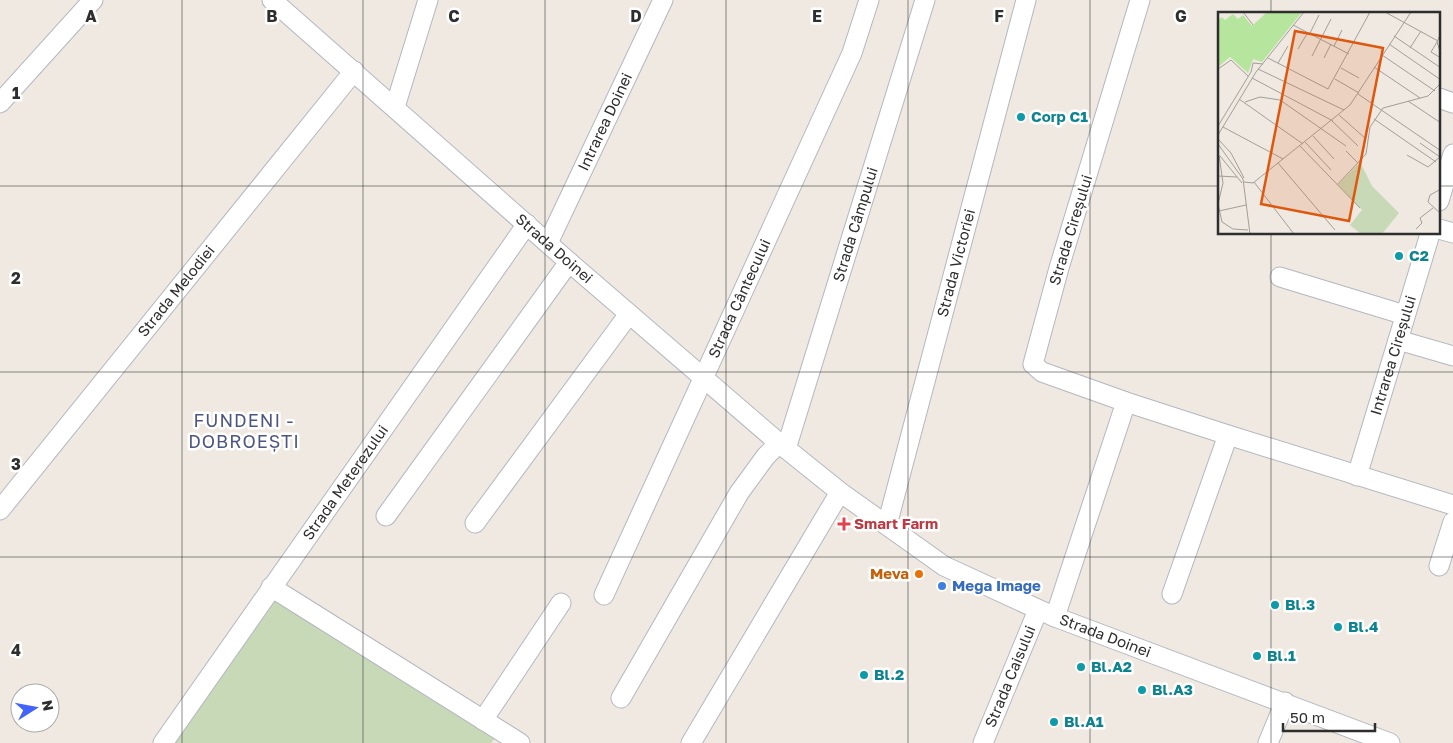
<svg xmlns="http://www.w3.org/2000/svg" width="1453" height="743" viewBox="0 0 1453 743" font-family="'Golos Text',sans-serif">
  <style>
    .cemetery { fill: #c8d9b8 }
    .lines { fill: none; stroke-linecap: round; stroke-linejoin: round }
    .minor-casing { stroke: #b4b7c1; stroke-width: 21 }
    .minor { stroke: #fff; stroke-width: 19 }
    .grid { fill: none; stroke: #2e2e2e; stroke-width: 1; stroke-opacity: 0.55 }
    .culture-dot { fill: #0f9aa8; stroke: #fff; stroke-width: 2 }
    .health-dot { fill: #e0444e; stroke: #fff; stroke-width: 2 }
    .food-dot { fill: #e8710a; stroke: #fff; stroke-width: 2 }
    .shop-dot { fill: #3f7fe0; stroke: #fff; stroke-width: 2 }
    .labels { text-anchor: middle; stroke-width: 5; stroke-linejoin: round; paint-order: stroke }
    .culture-label { font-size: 15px; font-weight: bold; fill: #0d838f; stroke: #fff; text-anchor: start }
    .street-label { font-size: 15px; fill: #2e2e2e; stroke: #fff }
    .health-label { font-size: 15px; font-weight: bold; fill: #be3a42; stroke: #fff; text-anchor: start }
    .food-label { font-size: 15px; font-weight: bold; fill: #c56008; stroke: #fff; text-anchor: end }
    .shop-label { font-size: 15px; font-weight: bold; fill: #366cbe; stroke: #fff; text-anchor: start }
    .quarter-label { font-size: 18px; letter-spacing: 1px; fill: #4d5680; stroke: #fff }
    .inset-road { fill: none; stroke: #a29e99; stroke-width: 1 }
    .view { fill: #df570e; fill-opacity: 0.15; stroke: #df570e; stroke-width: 2.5 }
    .inset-edge { fill: none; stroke: #2e2e2e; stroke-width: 2.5 }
    .grid-label { font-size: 16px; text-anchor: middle; font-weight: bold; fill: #2e2e2e; stroke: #fff; stroke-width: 5; stroke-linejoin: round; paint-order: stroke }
  </style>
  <rect width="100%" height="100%" fill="#efe9e1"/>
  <path class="cemetery" d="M272,596L497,736L491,743H169Z"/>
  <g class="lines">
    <defs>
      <g id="minor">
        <path id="s1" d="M272,0L569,262L779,443L840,492L944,566L1055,617L1390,743"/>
        <path d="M1140,0L1059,268L1033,364L1042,372L1126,402L1228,435L1453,505"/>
        <path d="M1439,98L1453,103"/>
        <path d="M0,103L93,0"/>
        <path d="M395,107L428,0"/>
        <path d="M1439,201L1453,154"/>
        <path d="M1439,229L1453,233"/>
        <path id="s2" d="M548,243L663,0"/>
        <path d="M1280,277L1405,315"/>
        <path d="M1398,340L1453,356"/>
        <path id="s3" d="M786,449L925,0"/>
        <path id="s4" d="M1357,476L1430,234"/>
        <path id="s5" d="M0,510L354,71"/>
        <path d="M386,516L569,262"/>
        <path d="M475,523L629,314"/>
        <path id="s6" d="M887,525L1026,0"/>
        <path d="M1439,566L1453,522"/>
        <path d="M271,587L520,743"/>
        <path d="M1172,594L1228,435"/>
        <path id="s7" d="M604,595L852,53L869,0"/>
        <path d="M1055,617L1126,402"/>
        <path d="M621,698L739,493L766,456L779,443"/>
        <path d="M483,720L561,603"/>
        <path id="s8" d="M163,743L527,224"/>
        <path d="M691,743L840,492"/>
        <path id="s9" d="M983,743L1038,610"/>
        <path d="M1268,743L1285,702"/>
      </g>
    </defs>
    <use href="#minor" class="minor-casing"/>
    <use href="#minor" class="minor"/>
  </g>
  <path class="grid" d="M182,0V743M363,0V743M545,0V743M726,0V743M908,0V743M1090,0V743M1271,0V14M0,186H1219M1439,186H1453M1271,234V743M0,372H1453M0,557H1453"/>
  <g class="culture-dot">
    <circle cx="1021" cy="117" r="5"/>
    <circle cx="1399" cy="256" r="5"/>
    <circle cx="1275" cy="605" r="5"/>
    <circle cx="1338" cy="627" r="5"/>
    <circle cx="1257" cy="656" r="5"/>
    <circle cx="1081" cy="667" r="5"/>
    <circle cx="864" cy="675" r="5"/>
    <circle cx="1142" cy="690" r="5"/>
    <circle cx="1054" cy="722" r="5"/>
  </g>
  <path class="health-dot" d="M841.5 516.5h5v5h5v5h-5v5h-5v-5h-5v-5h5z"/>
  <circle class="food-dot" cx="919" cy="574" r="5"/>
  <circle class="shop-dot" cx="942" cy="586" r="5"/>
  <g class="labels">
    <g class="culture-label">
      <text x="1031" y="122">Corp C1</text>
      <text x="1409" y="261">C2</text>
      <text x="1285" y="610">Bl.3</text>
      <text x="1348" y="632">Bl.4</text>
      <text x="1267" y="661">Bl.1</text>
      <text x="1091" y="672">Bl.A2</text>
      <text x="874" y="680">Bl.2</text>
      <text x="1152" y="695">Bl.A3</text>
      <text x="1064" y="727">Bl.A1</text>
    </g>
    <g class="street-label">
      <text dy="5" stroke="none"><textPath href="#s2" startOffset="134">Intrarea Doinei</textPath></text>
      <text dy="5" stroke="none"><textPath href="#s3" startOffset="235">Strada Câmpului</textPath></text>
      <text transform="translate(1071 230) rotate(-73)" y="5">Strada Cireșului</text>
      <text dy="5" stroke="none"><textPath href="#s1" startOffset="376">Strada Doinei</textPath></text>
      <text dy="5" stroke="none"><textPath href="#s6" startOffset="271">Strada Victoriei</textPath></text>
      <text dy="5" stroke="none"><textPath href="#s5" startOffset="281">Strada Melodiei</textPath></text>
      <text dy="5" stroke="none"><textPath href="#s7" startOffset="326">Strada Cântecului</textPath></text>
      <text dy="5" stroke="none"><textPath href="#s4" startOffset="126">Intrarea Cireșului</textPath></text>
      <text dy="5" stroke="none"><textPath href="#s8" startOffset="318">Strada Meterezului</textPath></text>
      <text dy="5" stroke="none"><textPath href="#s1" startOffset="1055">Strada Doinei</textPath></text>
      <text dy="5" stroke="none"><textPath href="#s9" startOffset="72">Strada Caisului</textPath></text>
    </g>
    <g class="health-label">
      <text x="854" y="529">Smart Farm</text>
    </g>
    <g class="food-label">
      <text x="909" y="579">Meva</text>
    </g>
    <g class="shop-label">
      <text x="952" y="591">Mega Image</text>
    </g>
    <g class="quarter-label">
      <text x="244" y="427">FUNDENI -<tspan x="244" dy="21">DOBROEȘTI</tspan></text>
    </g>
  </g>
  <g transform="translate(1218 12)">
    <rect width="222" height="222" fill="#efe9e1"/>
    <path d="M49,0H84L44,50L35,47L30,61L12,45L0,55V8L4,5L7,8L15,2L20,7L25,3L34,14Z" fill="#b6e59e"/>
    <path d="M142,150L154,174L181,201L164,222H143L132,213L144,198L120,173Z" fill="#c8d9b8"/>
    <path class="inset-road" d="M25,0L35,13M167,0L220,29M75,13L131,42M92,21L101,3M223,21L219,30L223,42M176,24L223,56M219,30L213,40L223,46M171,32L223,68M116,34L124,18M192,36L203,19M80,37L90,20M164,43L217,79M94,44L113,7M50,46L110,77L152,0M106,46L113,32M60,51L70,34M156,55L202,86M123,56L141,66M0,57L13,48L30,64M40,57L126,98M34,66L115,109M117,67L141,81M140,82L223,139M21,87L85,132M190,89L223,111M27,90L42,85L62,88L128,134M121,103L148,127M156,107L218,150M114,109L140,134M0,114L33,60L35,51L45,52M5,115L65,147M0,123L38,60L86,0M95,124L116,147M0,127L13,141L26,166M87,130L113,158M202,131L222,145M0,132L25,167L32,222M82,134L142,196M128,139L140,151M1,143L5,171L0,192L4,210L15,217L30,218M189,143L210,155L223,144M2,144L24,171M60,151L117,218M0,164L19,165M26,170L35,171L132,93L193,0M36,170L76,222M119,173L148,142L152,115L165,96L210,84L223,71M223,177L212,183L210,190L223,202M1,199L28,193M198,217L204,211L202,206L215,196"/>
    <path class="view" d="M77,19L165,36L131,209L43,192Z"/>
    <rect width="222" height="222" class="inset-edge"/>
  </g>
  <g class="grid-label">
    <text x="91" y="22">A</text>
    <text x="272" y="22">B</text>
    <text x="454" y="22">C</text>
    <text x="636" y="22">D</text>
    <text x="817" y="22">E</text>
    <text x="999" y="22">F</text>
    <text x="1181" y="22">G</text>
    <text x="16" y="99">1</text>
    <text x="16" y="284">2</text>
    <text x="16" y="470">3</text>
    <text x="16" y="656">4</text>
  </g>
  <g transform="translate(35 708) rotate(79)"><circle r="24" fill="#ffffff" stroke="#ababab"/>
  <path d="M0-4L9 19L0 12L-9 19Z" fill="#4264fb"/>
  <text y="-8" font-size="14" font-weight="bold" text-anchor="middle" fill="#2e2e2e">N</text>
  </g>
  <path d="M1283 723v8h92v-8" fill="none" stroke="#2e2e2e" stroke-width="2.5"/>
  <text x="1290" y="723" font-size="15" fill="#2e2e2e" stroke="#ffffff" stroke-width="4" paint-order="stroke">50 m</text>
</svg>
